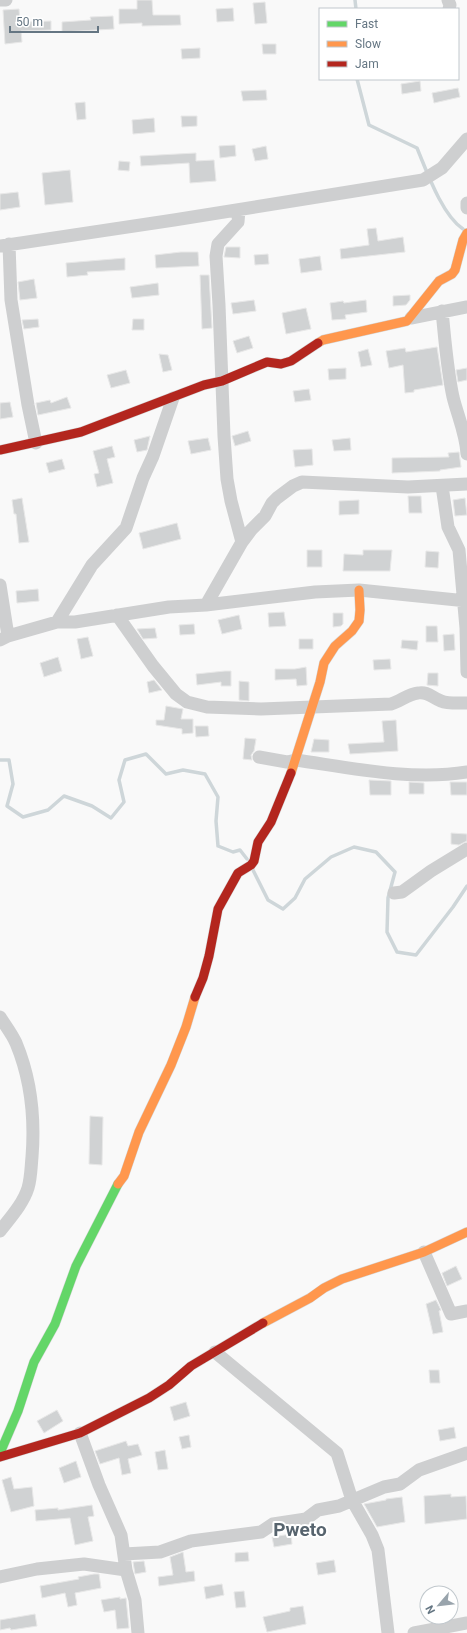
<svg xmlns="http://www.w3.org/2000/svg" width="467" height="1633" viewBox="0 0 467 1633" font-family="Roboto,sans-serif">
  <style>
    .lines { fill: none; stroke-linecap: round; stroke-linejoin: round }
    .stream { stroke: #ced6d9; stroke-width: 3.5 }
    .building { fill: #d0d2d3; stroke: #e8e8e8 }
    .fast-casing { stroke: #d5d6d7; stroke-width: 10 }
    .slow-casing { stroke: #d5d6d7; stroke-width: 10 }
    .jam-casing { stroke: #d5d6d7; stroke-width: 10 }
    .street { stroke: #cecfd0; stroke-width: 13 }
    .fast { stroke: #63d668; stroke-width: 9 }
    .slow { stroke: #ff974d; stroke-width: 9 }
    .jam { stroke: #b3261e; stroke-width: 9 }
    .labels { text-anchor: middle; stroke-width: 4; stroke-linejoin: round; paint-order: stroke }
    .town-label { font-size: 19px; font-weight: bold; fill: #57646e; stroke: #fff }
  </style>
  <rect width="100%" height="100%" fill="#f9f9f9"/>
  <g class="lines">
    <path class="stream" d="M355,0L356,9
      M357,79L369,125L417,148C427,172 442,215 463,229
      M0,760H9L13,784L7,806L23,817L48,810L64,796L92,806L111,818L124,802L119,780L125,760L146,754L166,774L183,770L205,774L218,797L216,821L218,846L233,852L240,850L247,859
      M253,870L268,900L283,909L295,898L305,879L331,857L354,847L376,852L395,872L388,898L387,932L397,952L416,955L453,907L467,886"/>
  </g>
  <path class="building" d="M137,0H152L153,15H180L181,25L142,26V23L119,24V9H137Z
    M265,2L267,23L255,24L253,3Z
    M233,8L234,21L217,22L216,9Z
    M19,9L20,22L51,21V30L21,31L22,42L5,44L3,10Z
    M113,16L114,29L62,32V22L91,20L90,17Z
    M262,44H276V54H263Z
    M200,48V58L182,59L181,49Z
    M420,81L421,91L402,94L401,84Z
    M458,88L460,97L434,103L432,93Z
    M266,90L267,100L243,101L241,91Z
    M85,102L86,119L77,120L75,103Z
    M181,116H197V126L182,127Z
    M154,118L155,132L133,134L132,120Z
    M235,145L236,156L220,158L219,146Z
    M266,146L268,159L255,161L252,149Z
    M196,153V161L214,160L216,181L190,183L189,163L141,166L140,156Z
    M119,161L130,162L129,171L118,170Z
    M70,170L73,202L45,205L42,173Z
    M18,192L20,207L0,210V194Z
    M376,228L378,241L403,237L405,252L341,259L340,249L369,245L367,229Z
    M226,247H240V258L224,257Z
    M181,252H198L199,266L156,268L155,255Z
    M268,254L269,264L255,265L254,255Z
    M320,256L322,270L301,273L299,259Z
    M125,258V270L87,272L88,275L67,277L66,263Z
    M200,275H209L212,328L202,329Z
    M34,279L37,298L20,300L18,282Z
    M158,283L159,295L132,298L130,287Z
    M410,295V300L406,305L393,306V296Z
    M254,300L256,311L233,314L231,303Z
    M366,300L367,312L345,315L346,319L332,320L330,303L343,301L344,303Z
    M306,308L311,329L286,334L282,313Z
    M38,319L39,327L24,329L22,320Z
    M133,319H144V330H132Z
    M249,336L253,348L237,353L233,341Z
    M437,347L443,385L414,390V392L405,393L403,365L389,368L386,351L405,348L406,352Z
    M368,349L372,365L361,367L358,352Z
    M159,354L168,355L172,370L163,372Z
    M346,368V379L329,380L328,369Z
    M467,368V380L458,382L456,370Z
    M126,370L130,383L111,388L107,375Z
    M309,389L311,400L295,402L293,391Z
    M67,397L71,408L38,415L36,403L50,400L51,403Z
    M10,402L13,417L0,419V403Z
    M248,431L251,441L235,446L232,436Z
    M150,436L147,450L137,452L134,440Z
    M208,438L211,450L191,454L188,441Z
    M350,438L351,450L334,451L332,440Z
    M112,446L115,457L107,459L113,483L97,487L94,474L99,473L93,451Z
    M312,449L313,465L295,467L293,450Z
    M459,452L461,467L440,470V471L392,473V458L449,457L448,453Z
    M62,459L65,469L49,473L46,463Z
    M408,496H421L422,513H409Z
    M22,498L29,542L19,543L16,514H14L12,500Z
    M465,498L467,515L455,516L453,500Z
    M359,500V514L339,515V501Z
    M177,523L181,539L143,549L139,533Z
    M307,550H322V567H307Z
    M363,550H392L390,571H343L344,554L363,555Z
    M426,551L439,552L438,568L425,567Z
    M38,589L39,601L17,603L16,591Z
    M284,612L286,626L269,627L268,613Z
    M333,613H343V624L341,626L333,627Z
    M239,615L242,629L222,634L218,620Z
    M194,624L195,634L180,635L179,625Z
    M426,626H437L438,642H426Z
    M155,628L157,638L143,639L137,629Z
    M454,634L455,650L444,651L443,635Z
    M88,637L93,656L81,659L77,639Z
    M299,639H313V649H299Z
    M402,640L418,641L417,650L401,648Z
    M58,657L62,671L44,677L40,663Z
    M390,659L391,669L374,670L373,660Z
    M306,667L307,685L297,686L296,679L275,680V669H295Z
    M225,671H231V686H221V682L197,685L196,674Z
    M428,673H438V686L427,685Z
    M154,680L162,690L149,693L147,682Z
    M239,681L249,682V701L239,700Z
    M166,706L183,709L181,719H193V733L182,734V729L156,725V720H164Z
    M396,720L398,751L350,754L348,744L384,742L382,721Z
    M195,726H208L209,736L196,737Z
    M245,738L256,739L254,751L251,755L252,760L243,759Z
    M314,739L329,740V752H311Z
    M369,780L391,781V795H370Z
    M409,782L424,783V794H409Z
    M450,782H467V795H451Z
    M451,833L467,834V841L459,845L451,844Z
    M90,1116L103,1117L102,1165L89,1164Z
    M456,1266L462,1279L447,1286L442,1273Z
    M436,1300L441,1310L439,1311L443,1332L433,1334L426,1304Z
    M429,1370H439L440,1383H430Z
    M186,1402L190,1416L174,1421L170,1407Z
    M57,1410L63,1421L44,1433L37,1421Z
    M454,1427L456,1438L440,1441L438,1430Z
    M189,1435L191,1447L182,1449L179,1437Z
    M126,1441L128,1446L138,1444L142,1455L128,1459L131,1473L122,1475L119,1458L100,1464L95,1451Z
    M165,1450L168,1469L158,1470L155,1452Z
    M76,1461L81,1477L64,1483L59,1468Z
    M11,1477L14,1489L32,1487L34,1506L11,1512L2,1480Z
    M451,1494V1497L466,1496L467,1519L425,1524L424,1496Z
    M402,1497L405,1522L377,1527L364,1504L386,1500V1499Z
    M92,1505L94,1516L88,1517L93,1541L75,1545L70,1518L36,1521L35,1510L58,1508V1510Z
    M291,1534L292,1544L274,1547L272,1537Z
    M183,1552L186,1572L194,1571L195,1581L159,1586L158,1577L173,1575L170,1557Z
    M248,1552L249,1561L235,1562V1553Z
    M334,1560L336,1572L318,1575L316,1563Z
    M144,1561L146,1572L135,1574L133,1562Z
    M94,1574H99L101,1588L75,1593L77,1605L68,1607L65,1593L42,1598L40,1586L79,1579L78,1577Z
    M222,1584L224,1595L206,1599L204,1587Z
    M244,1591L246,1607L236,1608L234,1592Z
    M120,1597V1599L126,1598L129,1628L117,1629L115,1610L104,1612L101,1600Z
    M303,1606L306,1624L267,1632L263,1617L290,1611V1608Z
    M35,1614L37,1626L11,1630L10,1628L0,1630V1620Z"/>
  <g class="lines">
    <defs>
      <path id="fast" d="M0,1453L18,1411L34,1362L55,1324L76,1266L118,1184"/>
      <path id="slow" d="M318,343L323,340L407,321L439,281L452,274L455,270L463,240L467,233
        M291,773L320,682L324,663L335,646L352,631L359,621L360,610L359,590
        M118,1184L124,1176L139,1132L171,1065L186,1027L195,997
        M263,1323L310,1298L324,1288L342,1279L424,1252L467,1232"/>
      <path id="jam" d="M0,450L81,432L204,385L222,381L267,362L281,364L291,361L318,343
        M195,997L203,978L209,956L218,909L238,873L251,865L254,861L258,842L271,822L291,773
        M0,1457L80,1433L149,1398L169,1385L191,1366L263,1323"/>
    </defs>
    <use href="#fast" class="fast-casing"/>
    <use href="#slow" class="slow-casing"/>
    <use href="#jam" class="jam-casing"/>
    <path class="street" d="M0,0H6
      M448,0L450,5L449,9
      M467,203V208
      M239,210L238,222L218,244L216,256L219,305L224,436L227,479L231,501L242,542
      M9,244L11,300L28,405L36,443
      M0,246L174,220L423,180L442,168L467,139
      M442,311C445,340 447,369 453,397C458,417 466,434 467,454
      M411,318L467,307
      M442,486L448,527L459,550L466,628L467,672
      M0,585L8,636
      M206,605L242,542L251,530L265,516L272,503L277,498L293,486L302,482L408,487L467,484
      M117,615L153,666L176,694L187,702L207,707L261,709L391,704C401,701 408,694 418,693C428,691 432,698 441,701C448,704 459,703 467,703
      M57,622L92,565L126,528L143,478L153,456L173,398
      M0,640L8,636L57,622H75L169,607L206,605L315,592L359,590L467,601
      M259,757L287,762L296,760C351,768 412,781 467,772
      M394,893L402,892L431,871L467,849
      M0,1017C5,1025 12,1034 16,1043C31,1079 35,1119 32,1157C31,1167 31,1178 28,1188C23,1204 10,1218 0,1231
      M424,1252L451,1314L467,1311
      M215,1352L337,1453L352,1500L372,1535L378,1550L388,1633
      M80,1433L99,1485L121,1535L126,1570L135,1600L138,1633
      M124,1554L160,1552L191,1541L261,1532L273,1524L306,1519L318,1510L339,1506L384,1487L400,1484L419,1470L467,1453
      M0,1577L37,1569L84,1564L126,1570
      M414,1633L467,1623"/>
    <use href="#fast" class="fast"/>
    <use href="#slow" class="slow"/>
    <use href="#jam" class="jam"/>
  </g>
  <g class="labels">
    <g class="town-label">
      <text x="300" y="1536">Pweto</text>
    </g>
  </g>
  <rect x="319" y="8" width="140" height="72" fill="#ffffff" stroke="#c1c8cd"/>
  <rect x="327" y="21" width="20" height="6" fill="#63d668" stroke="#c1c8cd"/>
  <text x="355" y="28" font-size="12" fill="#657683">Fast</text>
  <rect x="327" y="41" width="20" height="6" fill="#ff974d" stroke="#c1c8cd"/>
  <text x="355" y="48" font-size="12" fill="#657683">Slow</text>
  <rect x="327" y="61" width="20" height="6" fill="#b3261e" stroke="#c1c8cd"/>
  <text x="355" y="68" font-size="12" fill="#657683">Jam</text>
  <g transform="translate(439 1605) rotate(242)"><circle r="19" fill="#ffffff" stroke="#c1c8cd"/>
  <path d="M0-3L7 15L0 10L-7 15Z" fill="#99a4ac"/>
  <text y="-6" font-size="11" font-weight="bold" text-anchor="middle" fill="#657683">N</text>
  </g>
  <path d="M10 26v6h88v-6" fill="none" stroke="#657683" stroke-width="2"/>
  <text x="16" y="26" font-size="12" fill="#657683" stroke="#ffffff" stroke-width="3" paint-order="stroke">50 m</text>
</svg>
